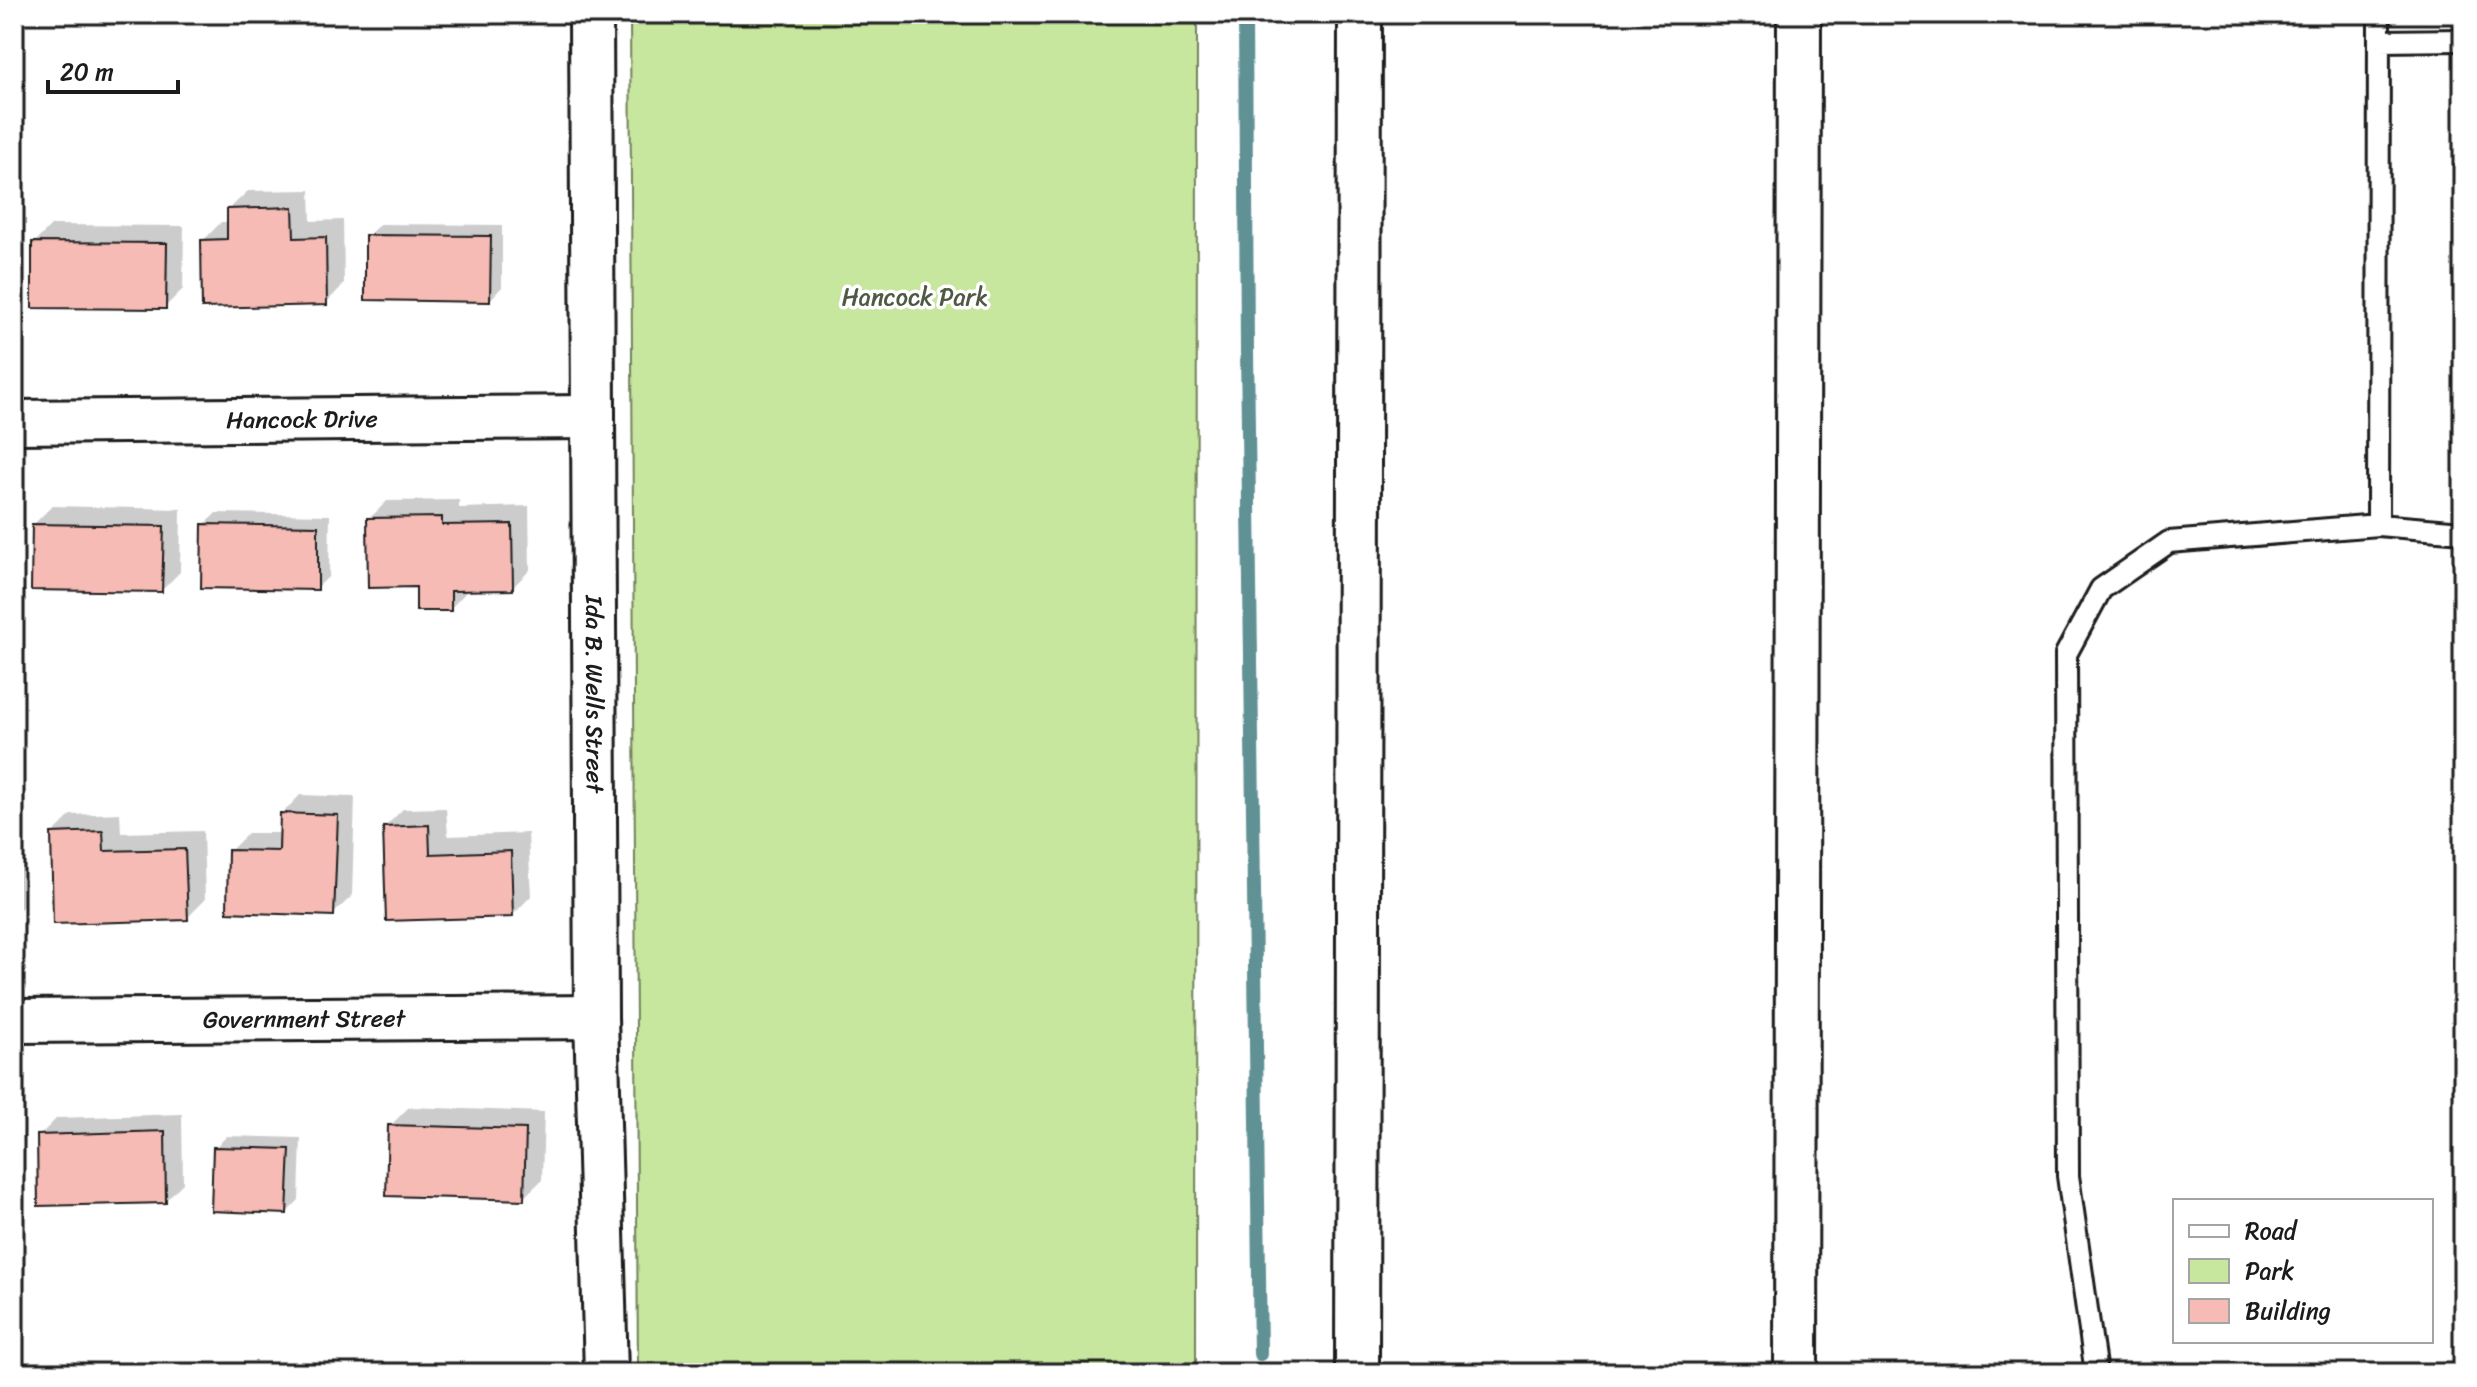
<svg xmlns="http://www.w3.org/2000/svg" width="2477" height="1387" viewBox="0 0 2477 1387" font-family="Sriracha,sans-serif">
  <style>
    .green { fill: #c7e69e; stroke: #72815d; stroke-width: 2 }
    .shadow { fill: #0003 }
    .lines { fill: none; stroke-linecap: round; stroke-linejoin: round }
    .stream { stroke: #609195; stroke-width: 14 }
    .building { fill: #f7bbb5; stroke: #1c1c1c; stroke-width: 2 }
    .lane-casing { stroke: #1c1c1c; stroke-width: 26 }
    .street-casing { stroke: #1c1c1c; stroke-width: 48 }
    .lane { stroke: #fff; stroke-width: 20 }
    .street { stroke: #fff; stroke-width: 42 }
    .labels { text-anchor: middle; stroke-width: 7; stroke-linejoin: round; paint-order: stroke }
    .park-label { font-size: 24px; fill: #4f5943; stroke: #fff }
    .street-label { font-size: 24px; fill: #1c1c1c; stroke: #fff }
  </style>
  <rect width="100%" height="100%" fill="#fff"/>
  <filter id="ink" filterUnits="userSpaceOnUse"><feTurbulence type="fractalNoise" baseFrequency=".0125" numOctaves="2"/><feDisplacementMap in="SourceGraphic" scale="16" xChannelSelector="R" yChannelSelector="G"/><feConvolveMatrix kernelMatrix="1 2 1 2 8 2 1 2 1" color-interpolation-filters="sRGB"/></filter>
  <g filter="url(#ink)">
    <path class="green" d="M630,14H1197L1196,1373H638Z"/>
    <path class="shadow" d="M310,190L311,221L343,220L344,284L326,303L203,241L221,222H229V209L248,191Z
      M380,224L502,225V287L490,300L367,236Z
      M52,225L184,226L183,289L165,307L34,243Z
      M459,500V508L529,506L530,570L512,588L468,590L450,609L418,585L369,519L387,501Z
      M52,506L181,509L180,572L162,590L34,524Z
      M216,513L330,515L329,576L317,588L204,525Z
      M300,795L355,797L352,896L333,914L230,851L248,833H281L282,814Z
      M446,808L448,836L528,833L531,896L513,915L385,827L403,809Z
      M120,813L121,833L203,831L205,900L187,918L53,833L71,815Z
      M14,838H24L23,906L14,915Z
      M409,1107L544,1112L542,1180L523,1198L390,1126Z
      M182,1114L183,1183L165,1201L39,1136L57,1118Z
      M227,1136L301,1138L299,1200L287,1212L215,1148Z"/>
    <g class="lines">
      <path class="stream" d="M1245,14L1247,351L1260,1354"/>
    </g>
    <path class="building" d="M293,207L294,238L326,237L327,305L202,308L201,240L227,239V209Z
      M365,235L491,236L490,302L365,300Z
      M32,242L167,243L166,309L32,308Z
      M442,517V525L512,524L513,590L451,591V611H416V587L368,588L367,518Z
      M32,524L164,526L162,592L31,590Z
      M202,524L318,526V590L201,588Z
      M280,813L338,815L334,916L227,912L228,850L279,851Z
      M429,825L430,854L511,851L513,917L386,921L383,827Z
      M103,831L104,851L185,849L188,920L53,924L51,833Z
      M388,1125L526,1129L524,1200L386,1196Z
      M165,1131L166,1203L38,1206L37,1135Z
      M213,1147L290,1149L287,1214L211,1211Z"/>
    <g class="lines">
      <defs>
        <path id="lane" d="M2379,41L2463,40
          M2378,525L2463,532
          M2096,1373L2068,1176L2066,654L2101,589L2169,542L2378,525L2379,14"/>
        <g id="street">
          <path id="s1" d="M591,14L596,1017L606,1373"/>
          <path id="s2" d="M14,422L591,417"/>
          <path id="s3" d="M14,1021L596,1017"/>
          <path d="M1357,1373L1360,14"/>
          <path d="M1796,1373L1799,14"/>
        </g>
      </defs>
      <use href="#lane" class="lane-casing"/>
      <use href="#street" class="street-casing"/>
      <use href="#lane" class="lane"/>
      <use href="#street" class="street"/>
    </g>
  </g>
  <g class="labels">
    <g class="park-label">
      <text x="915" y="305">Hancock Park</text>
    </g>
    <g class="street-label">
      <text dy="8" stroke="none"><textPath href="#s2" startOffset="288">Hancock Drive</textPath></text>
      <text dy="8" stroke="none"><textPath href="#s1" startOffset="680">Ida B. Wells Street</textPath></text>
      <text dy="8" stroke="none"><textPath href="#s3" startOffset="290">Government Street</textPath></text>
    </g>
  </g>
  <rect width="2477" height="1387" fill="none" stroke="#fff" stroke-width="48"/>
  <rect x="24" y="24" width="2429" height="1339" fill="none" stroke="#1c1c1c" stroke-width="3" filter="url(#ink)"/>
  <rect x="2173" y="1199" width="260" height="144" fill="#ffffff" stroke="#a4a4a4" stroke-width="2"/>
  <rect x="2189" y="1225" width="40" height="12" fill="#ffffff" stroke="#a4a4a4" stroke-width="2"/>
  <text x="2245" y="1239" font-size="24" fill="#1c1c1c">Road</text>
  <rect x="2189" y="1259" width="40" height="24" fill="#c7e69e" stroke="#a4a4a4" stroke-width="2"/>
  <text x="2245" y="1279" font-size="24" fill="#1c1c1c">Park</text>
  <rect x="2189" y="1299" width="40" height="24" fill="#f7bbb5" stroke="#a4a4a4" stroke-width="2"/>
  <text x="2245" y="1319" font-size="24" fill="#1c1c1c">Building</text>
  <path d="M48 80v12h130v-12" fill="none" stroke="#1c1c1c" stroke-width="4"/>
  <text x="60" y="80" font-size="24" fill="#1c1c1c" stroke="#ffffff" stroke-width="6" paint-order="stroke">20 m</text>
</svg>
